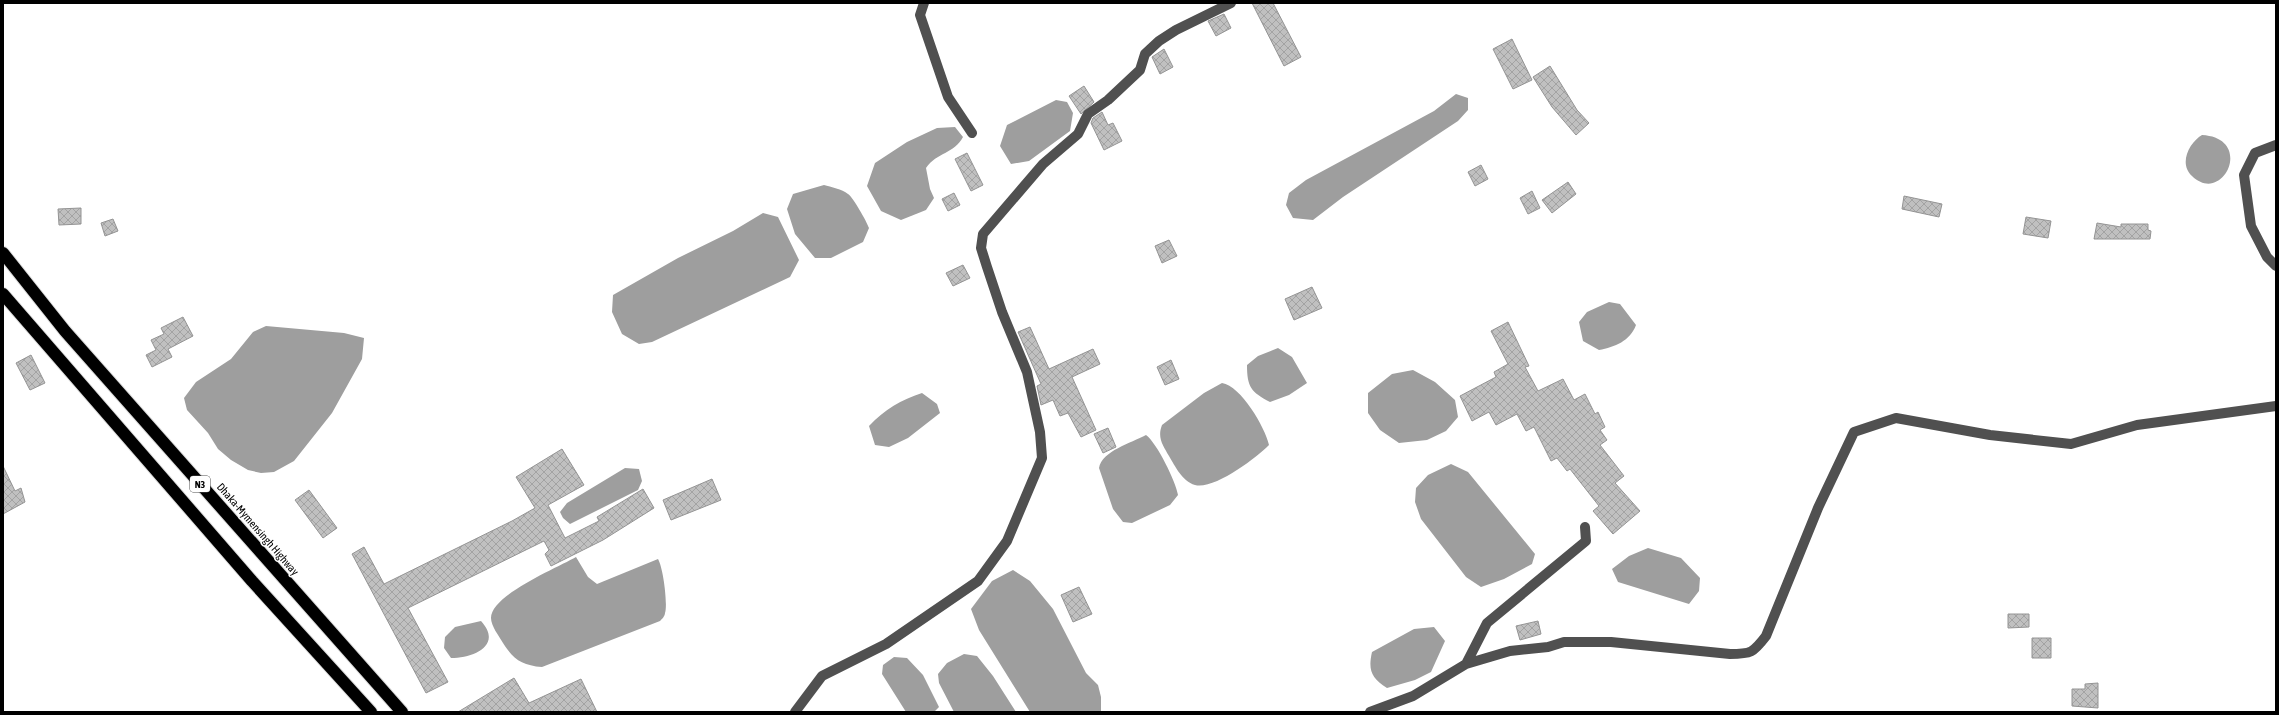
<svg xmlns="http://www.w3.org/2000/svg" width="2279" height="715" viewBox="0 0 2279 715" font-family="'Asap Condensed',sans-serif">
  <style>
    .water { fill: #9e9e9e }
    .building { fill: url(#building-cross-hatch); stroke: #949494 }
    .lines { fill: none; stroke-linecap: round; stroke-linejoin: round }
    .highway-casing { stroke: #dbdbdb; stroke-width: 14 }
    .minor { stroke: #505050; stroke-width: 10 }
    .highway { stroke: #000; stroke-width: 12 }
    .labels { text-anchor: middle; stroke-width: 3; stroke-linejoin: round; paint-order: stroke }
    .shield { fill: #fff; stroke: #4c4c4c; stroke-width: 1 }
    .shield-label { font-size: 10px; font-weight: bold; fill: #000 }
    .street-label { font-size: 11px; fill: #000; stroke: #fff }
  </style>
  <defs>
    <pattern id="building-cross-hatch" width="8" height="8" patternUnits="userSpaceOnUse"><rect width="8" height="8" fill="#c0c0c0"/><path d="M0 0l8 8M0 8l8-8" fill="none" stroke="#a3a3a3"/></pattern>
  </defs>
  <rect width="100%" height="100%" fill="#fff"/>
  <path class="water" d="M1456,94L1468,98V110L1458,121L1343,197L1313,220L1293,218L1286,205L1289,193L1306,180L1434,111Z
    M1056,100L1067,102L1073,113L1070,131L1029,161L1011,164L1000,146L1007,125Z
    M955,127L963,137C954,154 937,152 926,168L930,189L934,198L926,210L901,220L881,211L867,186L875,163L907,142L937,128Z
    M2202,135C2255,138 2223,206 2192,176C2178,163 2190,142 2202,135Z
    M824,185C831,187 842,189 848,194C853,197 867,222 869,228L863,242L831,258H815L795,234L787,209L793,194Z
    M763,213L778,217L799,260L790,277L652,342L639,344L622,334L612,312L613,295L678,258L733,231Z
    M1609,302L1620,304L1636,325C1630,341 1615,347 1599,350L1583,341L1579,322L1587,312Z
    M266,326L344,333L364,338L362,359L332,413L294,461L274,472L261,473L248,470L231,460L218,449L208,433L187,410L184,398L196,382L231,359L253,332Z
    M1278,348L1292,357L1307,383L1289,395L1270,402C1251,392 1247,387 1247,365L1258,356Z
    M1413,370L1435,382L1455,400L1458,417L1446,431L1427,440L1399,443L1380,430L1368,413V393L1392,374Z
    M1222,383C1241,386 1265,427 1269,445C1256,458 1214,490 1195,485C1182,481 1175,466 1169,456C1163,445 1157,438 1162,425L1204,393Z
    M922,393L937,404L940,413L908,438L889,447L875,445L869,426C885,409 901,400 922,393Z
    M1146,435C1157,443 1176,482 1178,495L1170,505L1132,523L1123,522L1113,509L1099,468C1102,451 1131,443 1146,435Z
    M1451,464L1468,472L1535,554L1532,564L1504,579L1481,587L1466,577L1421,519L1415,502L1416,488L1428,475Z
    M625,468L639,469L642,481L638,490L570,524L563,518L560,512L567,503Z
    M1648,548L1681,558L1700,578L1699,591L1689,604L1618,582L1612,569L1629,556Z
    M576,557L588,577L597,584L658,559C663,567 668,604 665,613C665,616 662,619 660,621L542,667C522,665 514,660 503,643C499,636 491,626 491,618C491,595 557,568 576,557Z
    M1013,570L1030,581L1053,609L1086,673L1098,685L1101,697V712H1030L979,630L971,609L992,581Z
    M481,621C503,645 474,658 451,658L444,648L445,637L455,627Z
    M1434,627L1445,641L1431,672L1415,680L1387,688C1371,678 1368,670 1372,652L1414,629Z
    M964,654L977,656L993,676L1016,712H954L939,683L938,674L947,663Z
    M894,657L907,658L923,675L939,707L934,712H906L882,674L883,665Z"/>
  <path class="building" d="M1252,3H1273L1301,57L1284,66Z
    M1224,14L1231,28L1216,36L1208,21Z
    M1512,39L1532,80L1513,89L1493,49Z
    M1164,49L1173,67L1160,74L1152,57Z
    M1550,66L1577,110L1589,123L1576,135L1552,107L1533,77Z
    M1084,86L1094,102L1081,114L1069,96Z
    M1102,112L1108,125L1113,123L1122,141L1104,150L1091,123L1093,118Z
    M967,153L983,185L971,191L955,159Z
    M1481,165L1488,179L1475,186L1468,172Z
    M1568,182L1576,194L1552,213L1542,200Z
    M1532,191L1540,208L1528,214L1520,198Z
    M954,193L960,205L948,211L942,199Z
    M1904,196L1942,204L1939,217L1902,209Z
    M81,208V224L59,225L58,209Z
    M2026,217L2051,221L2048,238L2023,234Z
    M113,219L118,231L105,236L101,223Z
    M2097,223L2121,227V224H2148V230L2151,231L2150,239H2094Z
    M1169,240L1177,256L1162,263L1155,246Z
    M963,265L970,278L953,286L946,273Z
    M1312,287L1322,308L1294,320L1285,299Z
    M183,317L193,336L168,349L172,357L152,367L146,355L156,350L151,340L164,334L161,328Z
    M1508,322L1529,366L1525,367L1538,391L1563,379L1574,400L1585,394L1595,414L1598,412L1605,427L1600,430L1607,440L1600,445L1624,476L1615,483L1640,511L1613,534L1593,511L1599,506L1570,469L1567,471L1557,458L1551,461L1534,427L1526,431L1517,414L1496,425L1489,412L1472,421L1460,396L1496,377L1494,372L1508,364L1491,331Z
    M1030,327L1049,369L1093,349L1100,364L1072,377L1096,430L1081,437L1068,413L1060,416L1053,400L1041,405L1037,386L1041,384L1018,332Z
    M31,355L45,383L30,390L16,363Z
    M1171,360L1179,379L1165,385L1157,367Z
    M1108,428L1116,447L1103,453L1094,434Z
    M562,449L584,485L548,505L565,538L599,521L597,517L643,489L654,508L603,540L551,566L545,554L549,550L544,541L408,608L448,682L426,693L352,554L364,547L384,584L512,521L535,508L516,477Z
    M3,466L15,491L21,488L25,502L3,514Z
    M712,479L721,500L671,520L663,500Z
    M309,490L337,528L323,538L295,500Z
    M1079,587L1092,614L1073,622L1061,595Z
    M2008,614H2029V627L2008,628Z
    M1538,621L1541,634L1520,640L1516,626Z
    M2032,638H2051V658H2032Z
    M514,678L529,703L581,679L597,712H458Z
    M2098,683V708L2072,706V689H2085V684Z"/>
  <g class="lines">
    <defs>
      <path id="highway" d="M3,253L65,331L402,712
        M3,294L252,581L371,712"/>
    </defs>
    <use href="#highway" class="highway-casing"/>
    <path class="minor" d="M924,3L920,15L948,97L972,133
      M2276,145L2255,153L2244,175L2251,226L2267,257L2276,266
      M1466,664L1487,623L1586,541L1585,527
      M795,712L822,676L886,644L978,581L1007,541L1042,458L1040,432L1027,372L1002,312L987,267L981,248L983,234L1043,164L1078,134L1088,114L1108,100L1140,70L1145,54L1159,41L1176,30L1231,3
      M1370,712L1413,696L1466,664L1510,651L1548,647L1564,642H1611L1730,654C1751,654 1753,653 1766,636L1818,508L1854,432L1896,418L1990,435L2071,444L2137,425L2276,406"/>
    <use href="#highway" class="highway"/>
  </g>
  <g class="labels">
    <rect class="shield" x="190" y="476" width="20" height="16" rx="3"/>
    <g class="shield-label">
      <text x="200" y="488">N3</text>
    </g>
    <g class="street-label">
      <text transform="translate(258 529) rotate(49)" y="4">Dhaka-Mymensingh Highway</text>
    </g>
  </g>
  <rect width="2279" height="715" fill="none" stroke="#000000" stroke-width="8"/>
</svg>
